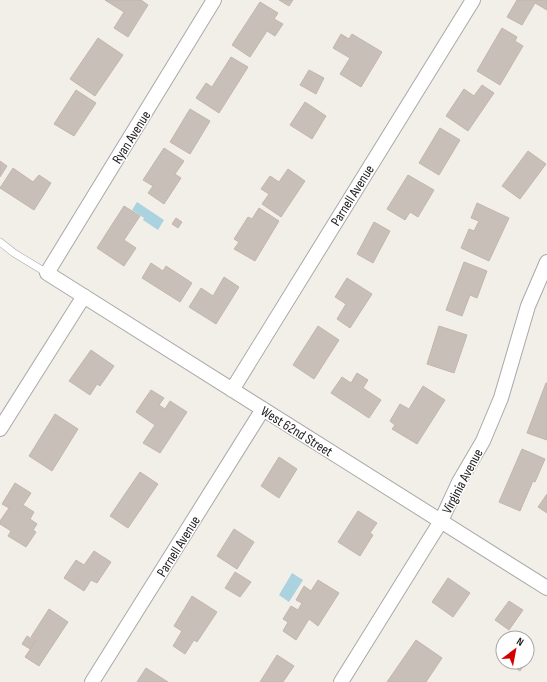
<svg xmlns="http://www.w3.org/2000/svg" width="547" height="682" viewBox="0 0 547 682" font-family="'Sofia Sans Condensed',sans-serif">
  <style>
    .water { fill: #aad3df }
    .building { fill: #c7bfb8; stroke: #c4b6ab }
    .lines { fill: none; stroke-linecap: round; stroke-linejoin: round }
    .service-casing { stroke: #a9a9a9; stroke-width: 8 }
    .minor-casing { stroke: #a9a9a9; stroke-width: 16 }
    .service { stroke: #fff; stroke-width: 7 }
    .minor { stroke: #fff; stroke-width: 14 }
    .labels { text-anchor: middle; stroke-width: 3; stroke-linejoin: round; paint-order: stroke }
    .street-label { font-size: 14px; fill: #222; stroke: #fff }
  </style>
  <rect width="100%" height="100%" fill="#f2efe9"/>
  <path class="water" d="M137,202L164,220L158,230L143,220L144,218L132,210Z
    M292,573L303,580L289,602L279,595Z"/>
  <path class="building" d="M105,0H141L148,5L128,37L114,28L124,12Z
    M279,0H293L289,6Z
    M517,0H547V10L535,3L522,25L507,17Z
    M260,2L278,13L274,19L283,24L275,36L267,31L250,57L232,45Z
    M502,28L517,37L515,41L523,46L500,85L477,71Z
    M341,34L349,39L352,34L382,52L361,87L340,74L350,58L333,48Z
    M98,38L123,55L95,96L70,79Z
    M231,57L248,67L219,113L196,98L206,83L212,87Z
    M309,70L324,78L316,94L300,85Z
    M482,85L494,93L468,131L446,116L464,89L474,96Z
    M76,90L96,103L74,136L54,124Z
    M305,102L326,116L312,139L290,125Z
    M190,109L210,121L190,154L170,142Z
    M440,128L460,140L439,175L419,163Z
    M164,148L184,161L175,174L181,178L164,204L148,193L153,186L143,180Z
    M528,151L546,164L520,199L502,186Z
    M0,161L7,166L0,177Z
    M13,168L33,182L39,175L51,183L34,210L0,188Z
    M288,169L305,181L281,217L262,204L269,194L261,189L270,176L279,182Z
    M408,175L434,190L418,217L410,212L405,220L387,209Z
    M477,203L509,218L489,261L461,248L469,229L474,231L479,221L471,218Z
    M124,206L140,216L124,240L136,248L124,266L97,248Z
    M259,208L279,221L255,261L234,249L239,242L234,239L248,217L252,219Z
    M176,218L182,222L178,228L172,224Z
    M374,222L390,231L373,263L357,254Z
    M464,262L487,271L477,298L470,295L462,316L446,310Z
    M151,263L163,271L166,266L192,283L180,302L142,278Z
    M224,277L239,287L216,324L189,307L201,288L213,296Z
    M347,278L372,294L350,328L337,319L346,304L335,297Z
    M318,326L339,340L314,379L293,365Z
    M439,326L467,335L454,373L427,364Z
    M91,350L114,366L100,386L97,384L90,395L69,381Z
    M357,373L368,380L363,388L381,400L369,418L331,393L342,377L351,383Z
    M546,383H547V440L527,433Z
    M423,386L445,400L417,444L392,429L395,425L390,421L400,404L409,409Z
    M151,390L164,398L159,405L165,409L170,401L187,412L160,453L143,443L155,425L136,412Z
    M55,414L78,429L52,471L29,456Z
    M522,449L545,459L535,482L533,481L520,511L499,502Z
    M279,457L297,469L279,498L261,486Z
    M140,472L158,484L128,528L110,516Z
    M15,483L31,493L23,505L34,512L30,519L37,524L33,530L36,532L26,547L8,536L11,531L0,524V521L9,508L2,504Z
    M547,494V513L538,507Z
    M358,511L377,523L370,533L373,535L360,556L338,542Z
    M234,529L254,542L237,569L217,556Z
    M94,551L111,562L97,583L91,580L84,591L64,578L76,560L84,565Z
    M235,572L251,582L240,597L225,588Z
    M448,578L470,593L453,617L432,602Z
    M318,580L339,593L318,626L309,619L296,640L283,631L288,622L283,619L291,606L298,610L302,603L296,600L304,586L311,591Z
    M192,596L217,612L197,642L194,640L185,654L173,646L182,631L174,626Z
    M509,601L523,610L509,630L495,620Z
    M49,609L68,622L39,666L25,657L36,641L31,637Z
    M27,636L35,641L30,649L22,644Z
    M416,640L442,658L426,682H387Z
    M527,647L533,652L527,661Z
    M277,655L294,666L283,682H260Z
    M507,662H526L520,671Z
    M146,668L168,682H137Z"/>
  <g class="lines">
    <defs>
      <path id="service" d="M0,242L14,253L47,273"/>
      <path id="minor" d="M214,0L47,273L547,588
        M232,390L473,0
        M0,429L84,296
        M92,682L263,409
        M341,682L441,521L459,482L483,441L501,398L528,306L547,262"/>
    </defs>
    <use href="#service" class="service-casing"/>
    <use href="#minor" class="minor-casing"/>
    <use href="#service" class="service"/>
    <use href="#minor" class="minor"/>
  </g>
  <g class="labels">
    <g class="street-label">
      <text transform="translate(131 137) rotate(-58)" y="5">Ryan Avenue</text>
      <text transform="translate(352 195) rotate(-58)" y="5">Parnell Avenue</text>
      <text transform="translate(297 431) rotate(32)" y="5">West 62nd Street</text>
      <text transform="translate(462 481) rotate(-62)" y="5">Virginia Avenue</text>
      <text transform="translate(178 546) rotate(-58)" y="5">Parnell Avenue</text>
    </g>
  </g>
  <g transform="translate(515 650) rotate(32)"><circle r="19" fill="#ffffff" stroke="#a7a7a7"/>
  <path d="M0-3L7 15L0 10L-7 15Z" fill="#d40000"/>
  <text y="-6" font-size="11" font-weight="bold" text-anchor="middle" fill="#222222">N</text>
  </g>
</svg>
